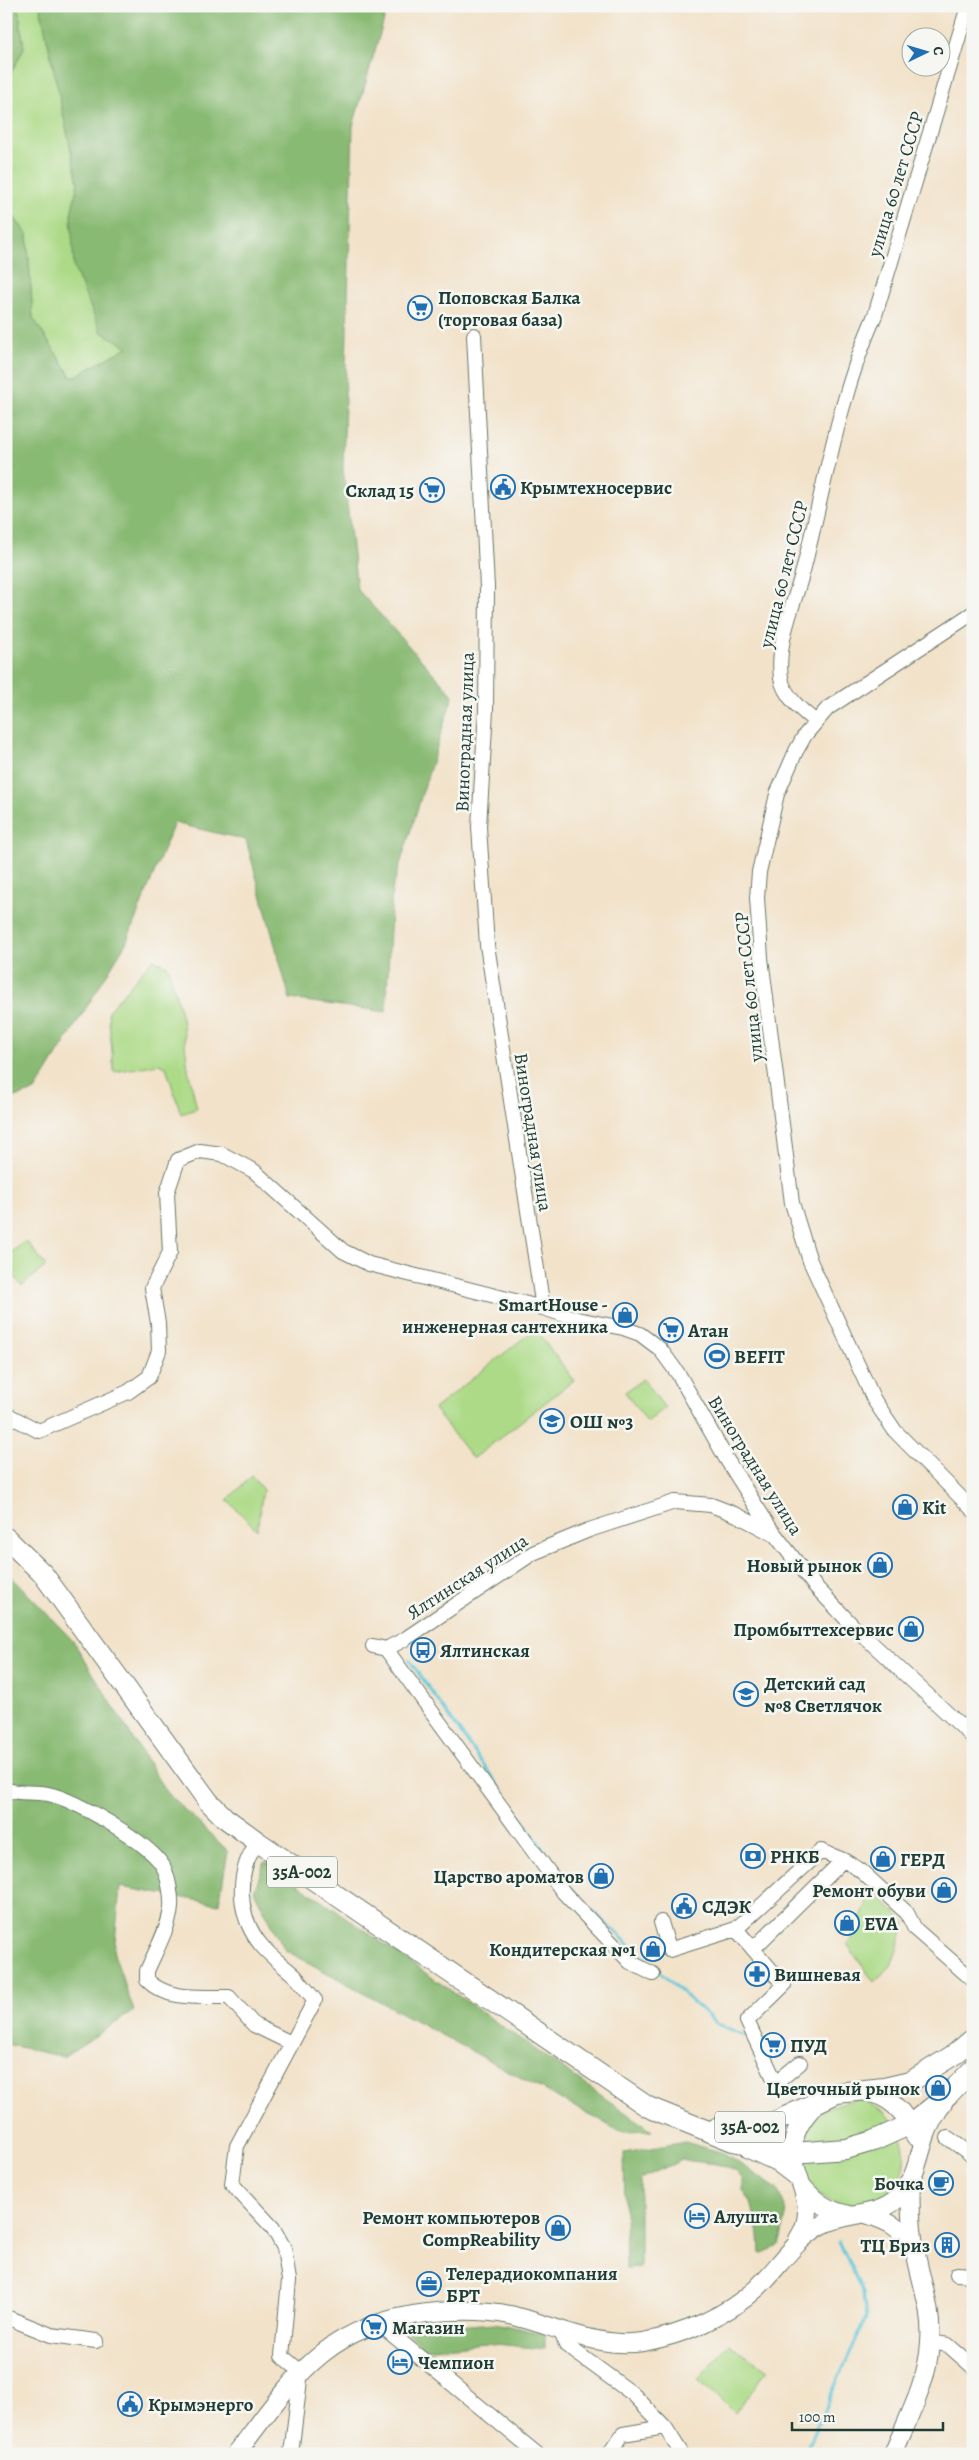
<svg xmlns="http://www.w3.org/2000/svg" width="979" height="2460" viewBox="0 0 979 2460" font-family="Alegreya,serif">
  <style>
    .green { fill: #acda86; stroke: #668c5d }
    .forest { fill: #89ba73; stroke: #547c54 }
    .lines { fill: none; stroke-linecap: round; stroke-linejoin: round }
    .stream { stroke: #5ec7da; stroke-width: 3 }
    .minor-casing { stroke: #697768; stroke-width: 16 }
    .major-casing { stroke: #697768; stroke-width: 20 }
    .highway-casing { stroke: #697768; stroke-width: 22 }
    .minor { stroke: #fff; stroke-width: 14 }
    .major { stroke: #fff; stroke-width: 18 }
    .highway { stroke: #fff; stroke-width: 20 }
    .labels { text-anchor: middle; stroke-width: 5; stroke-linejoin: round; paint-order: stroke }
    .shield { fill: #f6f6f2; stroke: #60746d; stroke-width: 1 }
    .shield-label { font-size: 18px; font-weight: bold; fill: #1f3d34 }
    .street-label { font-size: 19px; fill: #1f3d34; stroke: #f6f6f2 }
    .poi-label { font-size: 19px; font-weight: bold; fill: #1f3d34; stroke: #f6f6f2; text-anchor: start }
  </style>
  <rect width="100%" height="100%" fill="#f6f6f2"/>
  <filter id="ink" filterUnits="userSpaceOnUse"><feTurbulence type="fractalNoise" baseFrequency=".02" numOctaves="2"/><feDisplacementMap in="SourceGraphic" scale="10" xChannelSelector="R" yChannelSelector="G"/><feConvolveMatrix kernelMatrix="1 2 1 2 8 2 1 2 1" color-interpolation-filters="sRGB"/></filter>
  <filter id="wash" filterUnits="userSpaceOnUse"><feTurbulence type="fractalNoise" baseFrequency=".0096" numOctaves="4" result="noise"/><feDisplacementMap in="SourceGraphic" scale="20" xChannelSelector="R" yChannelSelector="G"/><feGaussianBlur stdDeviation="1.12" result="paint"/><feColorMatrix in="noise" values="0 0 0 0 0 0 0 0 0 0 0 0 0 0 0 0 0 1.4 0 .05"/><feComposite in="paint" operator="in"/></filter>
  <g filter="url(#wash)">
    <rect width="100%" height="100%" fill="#f2e2c9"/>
    <path class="green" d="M18,6H40L78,183L71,215L128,347L72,378L33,318L27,234L6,207V83L24,48Z
      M153,959L168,966L182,1018L188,1069L197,1109L181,1114L166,1067L159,1064L114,1072L108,1011Z
      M26,1241L46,1266L22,1286L6,1266V1256Z
      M535,1329L574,1380L473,1459L434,1409Z
      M643,1379L665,1408L647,1422L625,1392Z
      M252,1476L263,1490L257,1530L227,1500Z
      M871,1888L906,1923L891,1966L874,1982L847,1944L857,1932Z
      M860,2099L885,2112L894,2122L856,2139L802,2143C810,2111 831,2104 860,2099Z
      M901,2136C925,2214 814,2232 801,2161Z
      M729,2344L768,2370L735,2413L698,2380Z"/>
    <path class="forest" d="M6,6H18L24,48L6,83Z
      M40,6H388L353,126L343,469L357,589L453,695L392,890L386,1012L290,999L246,840L174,823L126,943L35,1091L6,1100V207L27,234L33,318L72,378L128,347L101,332L74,268L71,215L78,183Z
      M6,1571L73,1641L166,1792L228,1851L219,1904L120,1887L114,1954L134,2011L63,2057L6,2044Z
      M265,1861L652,2131L621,2132L285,1950L254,1891Z
      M685,2142L724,2153L777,2189L787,2212L779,2246L760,2254L759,2234L751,2202L743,2190V2180L737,2172L717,2164L682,2160L640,2179V2268L626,2269L624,2153Z
      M495,2323L545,2334V2349L486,2343L423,2349L406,2330Z"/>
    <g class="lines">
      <path class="stream" d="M409,1660L568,1884L588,1907L716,2023L745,2036
        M804,2454L866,2318L863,2293L839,2241"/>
    </g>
  </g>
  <g filter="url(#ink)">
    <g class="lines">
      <defs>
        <path id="minor" d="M968,6L875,315C840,394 825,483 804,567C795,603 776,641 781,678C784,696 802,711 816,722L805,735L796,751L777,794L759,872L757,898L761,958L792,1203L810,1261L874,1400L895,1431L973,1510
          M474,335L487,587L486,710L479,827L487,945L543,1308L577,1319L623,1328L640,1334L660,1349L679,1375L727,1460L770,1528L814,1585L853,1626L973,1737
          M816,722L828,708L973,613
          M6,1414L39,1431L128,1392L149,1377L159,1351L158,1323L152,1288L170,1252L167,1193L178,1160L200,1151L222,1154L254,1171L343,1251L369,1264L543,1308
          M373,1646L386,1649L564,1893L630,1962L653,1974
          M386,1649L405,1639L533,1553L589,1530L675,1502L711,1505L737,1515L773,1534
          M6,1790C20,1794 34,1791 48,1794C76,1800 148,1842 163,1866C168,1876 172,1896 171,1907C170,1926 154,1954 147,1971V1980C169,2002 202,1996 229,1997L254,2025L291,2043
          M258,1842C235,1872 237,1916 261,1945C271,1957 284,1966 295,1976C302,1984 308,1992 315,2000L237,2146L232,2184L273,2228L284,2248L289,2280L282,2356L301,2372L291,2454
          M661,1922L669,1950L736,1929L821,1851L843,1860L860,1870L907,1913L915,1929L973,1980
          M736,1929L784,1985L747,2021L776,2083L800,2063
          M753,1949L843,1860
          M948,2138L973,2156
          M957,2274L973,2275
          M6,2317L51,2335L96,2341
          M377,2322L537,2454
          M560,2329L566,2345L633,2394L665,2427L682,2454
          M930,2342L948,2345L973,2367
          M609,2454L623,2434L665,2427"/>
        <path id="major" d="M862,2091C888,2094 906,2112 915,2136
          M749,2149L777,2162L798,2178
          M803,2187C816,2203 829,2211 849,2215
          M866,2214C890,2222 898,2226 913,2246
          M798,2239C831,2190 758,2160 817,2103
          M236,2454C294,2378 325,2325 427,2313C454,2310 483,2309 510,2315C553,2325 598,2349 643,2342C683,2335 727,2316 757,2288C778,2268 794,2241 820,2226C847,2210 881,2220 903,2193C916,2177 919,2154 926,2135C930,2123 937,2112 944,2101
          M893,2454C908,2418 928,2382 930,2342C933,2310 920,2280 915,2249C910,2226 910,2203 911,2180"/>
        <path id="highway" d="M6,1538L43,1574L208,1801L225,1818L258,1842L648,2107L733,2141L793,2153L846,2149L873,2141L911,2124L949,2094L973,2069
          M715,2129H743L770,2124L837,2093L884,2088L910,2082L955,2054L973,2039"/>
      </defs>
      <use href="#minor" class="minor-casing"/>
      <use href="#major" class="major-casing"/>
      <use href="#highway" class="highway-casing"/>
      <use href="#minor" class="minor"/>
      <use href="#major" class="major"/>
      <use href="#highway" class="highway"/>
    </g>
  </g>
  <defs>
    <symbol id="supermarket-ring" viewBox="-11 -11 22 22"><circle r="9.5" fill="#f6f6f2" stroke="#1f6fb2" stroke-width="1.5"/><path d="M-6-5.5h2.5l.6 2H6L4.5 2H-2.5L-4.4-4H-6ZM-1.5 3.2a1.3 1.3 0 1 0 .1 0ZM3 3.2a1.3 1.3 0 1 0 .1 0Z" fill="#1f6fb2"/></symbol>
    <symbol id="civic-ring" viewBox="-11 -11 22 22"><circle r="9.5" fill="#f6f6f2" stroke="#1f6fb2" stroke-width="1.5"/><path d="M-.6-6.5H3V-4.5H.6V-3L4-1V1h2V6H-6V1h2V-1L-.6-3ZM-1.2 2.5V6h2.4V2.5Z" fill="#1f6fb2"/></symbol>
    <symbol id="shop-ring" viewBox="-11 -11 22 22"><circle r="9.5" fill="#f6f6f2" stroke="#1f6fb2" stroke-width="1.5"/><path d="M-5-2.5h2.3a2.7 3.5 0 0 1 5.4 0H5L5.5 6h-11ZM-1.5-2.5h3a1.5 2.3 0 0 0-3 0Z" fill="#1f6fb2"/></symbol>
    <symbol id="stadium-ring" viewBox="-11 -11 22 22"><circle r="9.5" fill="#f6f6f2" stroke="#1f6fb2" stroke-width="1.5"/><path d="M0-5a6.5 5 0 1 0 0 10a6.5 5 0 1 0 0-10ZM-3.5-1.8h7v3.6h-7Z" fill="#1f6fb2"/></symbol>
    <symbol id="school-ring" viewBox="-11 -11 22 22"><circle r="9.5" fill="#f6f6f2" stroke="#1f6fb2" stroke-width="1.5"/><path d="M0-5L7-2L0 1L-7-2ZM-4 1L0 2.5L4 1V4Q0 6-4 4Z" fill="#1f6fb2"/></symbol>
    <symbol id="bus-ring" viewBox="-11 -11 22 22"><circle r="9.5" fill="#f6f6f2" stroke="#1f6fb2" stroke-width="1.5"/><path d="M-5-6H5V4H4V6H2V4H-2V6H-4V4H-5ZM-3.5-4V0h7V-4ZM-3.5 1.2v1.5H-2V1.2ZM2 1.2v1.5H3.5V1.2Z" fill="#1f6fb2"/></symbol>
    <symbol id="bank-ring" viewBox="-11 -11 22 22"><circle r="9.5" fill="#f6f6f2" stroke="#1f6fb2" stroke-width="1.5"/><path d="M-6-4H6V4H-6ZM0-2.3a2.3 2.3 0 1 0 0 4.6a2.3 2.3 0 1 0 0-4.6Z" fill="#1f6fb2"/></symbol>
    <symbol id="pharmacy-ring" viewBox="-11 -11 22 22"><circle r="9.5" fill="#f6f6f2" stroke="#1f6fb2" stroke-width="1.5"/><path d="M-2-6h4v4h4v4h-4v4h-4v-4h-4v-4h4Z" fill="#1f6fb2"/></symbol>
    <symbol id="cafe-ring" viewBox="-11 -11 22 22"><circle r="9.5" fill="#f6f6f2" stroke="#1f6fb2" stroke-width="1.5"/><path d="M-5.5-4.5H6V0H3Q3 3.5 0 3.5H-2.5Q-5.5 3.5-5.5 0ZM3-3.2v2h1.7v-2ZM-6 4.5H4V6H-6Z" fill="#1f6fb2"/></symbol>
    <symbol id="hotel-ring" viewBox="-11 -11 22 22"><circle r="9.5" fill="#f6f6f2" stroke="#1f6fb2" stroke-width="1.5"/><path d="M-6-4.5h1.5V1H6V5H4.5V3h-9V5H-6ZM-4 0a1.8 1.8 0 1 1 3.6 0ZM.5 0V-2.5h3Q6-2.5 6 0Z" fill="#1f6fb2"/></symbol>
    <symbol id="building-ring" viewBox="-11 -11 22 22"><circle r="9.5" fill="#f6f6f2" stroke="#1f6fb2" stroke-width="1.5"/><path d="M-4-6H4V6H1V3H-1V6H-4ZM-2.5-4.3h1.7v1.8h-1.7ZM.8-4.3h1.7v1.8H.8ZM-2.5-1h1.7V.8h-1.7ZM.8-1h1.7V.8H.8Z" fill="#1f6fb2"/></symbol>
    <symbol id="office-ring" viewBox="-11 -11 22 22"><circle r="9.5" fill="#f6f6f2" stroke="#1f6fb2" stroke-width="1.5"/><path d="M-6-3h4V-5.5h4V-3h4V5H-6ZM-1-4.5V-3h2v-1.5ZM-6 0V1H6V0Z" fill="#1f6fb2"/></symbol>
  </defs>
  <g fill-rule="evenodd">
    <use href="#supermarket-ring" x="406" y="294" width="28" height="28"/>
    <use href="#civic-ring" x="489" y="473" width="28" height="28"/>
    <use href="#supermarket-ring" x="418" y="476" width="28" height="28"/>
    <use href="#shop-ring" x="611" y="1301" width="28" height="28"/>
    <use href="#supermarket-ring" x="657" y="1316" width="28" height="28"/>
    <use href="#stadium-ring" x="703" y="1342" width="28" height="28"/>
    <use href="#school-ring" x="538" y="1407" width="28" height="28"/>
    <use href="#shop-ring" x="891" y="1493" width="28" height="28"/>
    <use href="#shop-ring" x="866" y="1551" width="28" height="28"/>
    <use href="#shop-ring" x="897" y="1615" width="28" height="28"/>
    <use href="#bus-ring" x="409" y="1636" width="28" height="28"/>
    <use href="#school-ring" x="732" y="1680" width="28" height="28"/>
    <use href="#bank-ring" x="739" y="1842" width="28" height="28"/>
    <use href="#shop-ring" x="869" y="1845" width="28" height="28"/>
    <use href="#shop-ring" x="587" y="1862" width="28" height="28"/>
    <use href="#shop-ring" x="930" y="1876" width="28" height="28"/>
    <use href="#civic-ring" x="670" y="1892" width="28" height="28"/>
    <use href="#shop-ring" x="833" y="1909" width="28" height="28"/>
    <use href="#shop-ring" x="639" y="1935" width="28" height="28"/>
    <use href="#pharmacy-ring" x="743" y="1960" width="28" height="28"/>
    <use href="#supermarket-ring" x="759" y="2031" width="28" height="28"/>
    <use href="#shop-ring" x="924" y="2074" width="28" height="28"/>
    <use href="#cafe-ring" x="927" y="2169" width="28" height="28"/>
    <use href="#hotel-ring" x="683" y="2202" width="28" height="28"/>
    <use href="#shop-ring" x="544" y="2214" width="28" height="28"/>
    <use href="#building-ring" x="933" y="2231" width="28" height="28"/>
    <use href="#office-ring" x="415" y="2270" width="28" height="28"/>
    <use href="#supermarket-ring" x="360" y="2313" width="28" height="28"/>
    <use href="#hotel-ring" x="386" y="2348" width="28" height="28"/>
    <use href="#civic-ring" x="116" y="2390" width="28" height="28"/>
  </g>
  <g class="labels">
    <g class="shield">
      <rect x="267" y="1856.5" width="70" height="31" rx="4"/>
      <rect x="715" y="2111.5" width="70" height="31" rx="4"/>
    </g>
    <g class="shield-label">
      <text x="302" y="1878">35А-002</text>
      <text x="750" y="2133">35А-002</text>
    </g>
    <g class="street-label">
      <text transform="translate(895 184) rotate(-73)" y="7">улица 60 лет СССР</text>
      <text transform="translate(783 574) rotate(-76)" y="7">улица 60 лет СССР</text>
      <text transform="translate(464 732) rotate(-88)" y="7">Виноградная улица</text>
      <text transform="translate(748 987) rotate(-96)" y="7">улица 60 лет СССР</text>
      <text transform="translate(534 1132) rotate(81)" y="7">Виноградная улица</text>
      <text transform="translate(756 1465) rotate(58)" y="7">Виноградная улица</text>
      <text transform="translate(467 1576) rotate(-33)" y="7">Ялтинская улица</text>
    </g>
    <g class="poi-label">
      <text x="438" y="304">Поповская Балка<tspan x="438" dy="22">(торговая база)</tspan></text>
      <text x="520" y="494">Крымтехносервис</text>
      <text x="414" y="497" text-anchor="end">Склад 15</text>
      <text x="608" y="1311" text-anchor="end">SmartHouse -<tspan x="608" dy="22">инженерная сантехника</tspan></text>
      <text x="688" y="1337">Атан</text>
      <text x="734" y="1363">BEFIT</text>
      <text x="570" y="1428">ОШ №3</text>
      <text x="922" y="1514">Kit</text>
      <text x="862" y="1572" text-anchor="end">Новый рынок</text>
      <text x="894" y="1636" text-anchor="end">Промбыттехсервис</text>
      <text x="440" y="1657">Ялтинская</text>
      <text x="764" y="1690">Детский сад<tspan x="764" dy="22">№8 Светлячок</tspan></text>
      <text x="770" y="1863">РНКБ</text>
      <text x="900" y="1866">ГЕРД</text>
      <text x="584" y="1883" text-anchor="end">Царство ароматов</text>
      <text x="926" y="1897" text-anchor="end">Ремонт обуви</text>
      <text x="702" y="1913">СДЭК</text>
      <text x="864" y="1930">EVA</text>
      <text x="636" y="1956" text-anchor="end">Кондитерская №1</text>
      <text x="774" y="1981">Вишневая</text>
      <text x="790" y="2052">ПУД</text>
      <text x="920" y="2095" text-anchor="end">Цветочный рынок</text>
      <text x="924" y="2190" text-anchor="end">Бочка</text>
      <text x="714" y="2223">Алушта</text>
      <text x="540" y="2224" text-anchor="end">Ремонт компьютеров<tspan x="540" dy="22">CompReability</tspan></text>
      <text x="930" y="2252" text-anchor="end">ТЦ Бриз</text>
      <text x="446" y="2280">Телерадиокомпания<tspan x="446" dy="22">БРТ</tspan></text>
      <text x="392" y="2334">Магазин</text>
      <text x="418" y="2369">Чемпион</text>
      <text x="148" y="2411">Крымэнерго</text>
    </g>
  </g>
  <rect width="979" height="2460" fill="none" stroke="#f6f6f2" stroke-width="25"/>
  <g transform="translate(926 52) rotate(85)"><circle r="24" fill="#f6f6f2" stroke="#a0aca6"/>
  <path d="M0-4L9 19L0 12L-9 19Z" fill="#1f6fb2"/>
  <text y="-8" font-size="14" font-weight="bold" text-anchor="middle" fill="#1f3d34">С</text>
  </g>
  <path d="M792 2422v8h151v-8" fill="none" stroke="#1f3d34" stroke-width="2.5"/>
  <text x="799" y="2422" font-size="15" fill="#1f3d34" stroke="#f6f6f2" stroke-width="4" paint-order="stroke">100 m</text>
</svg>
